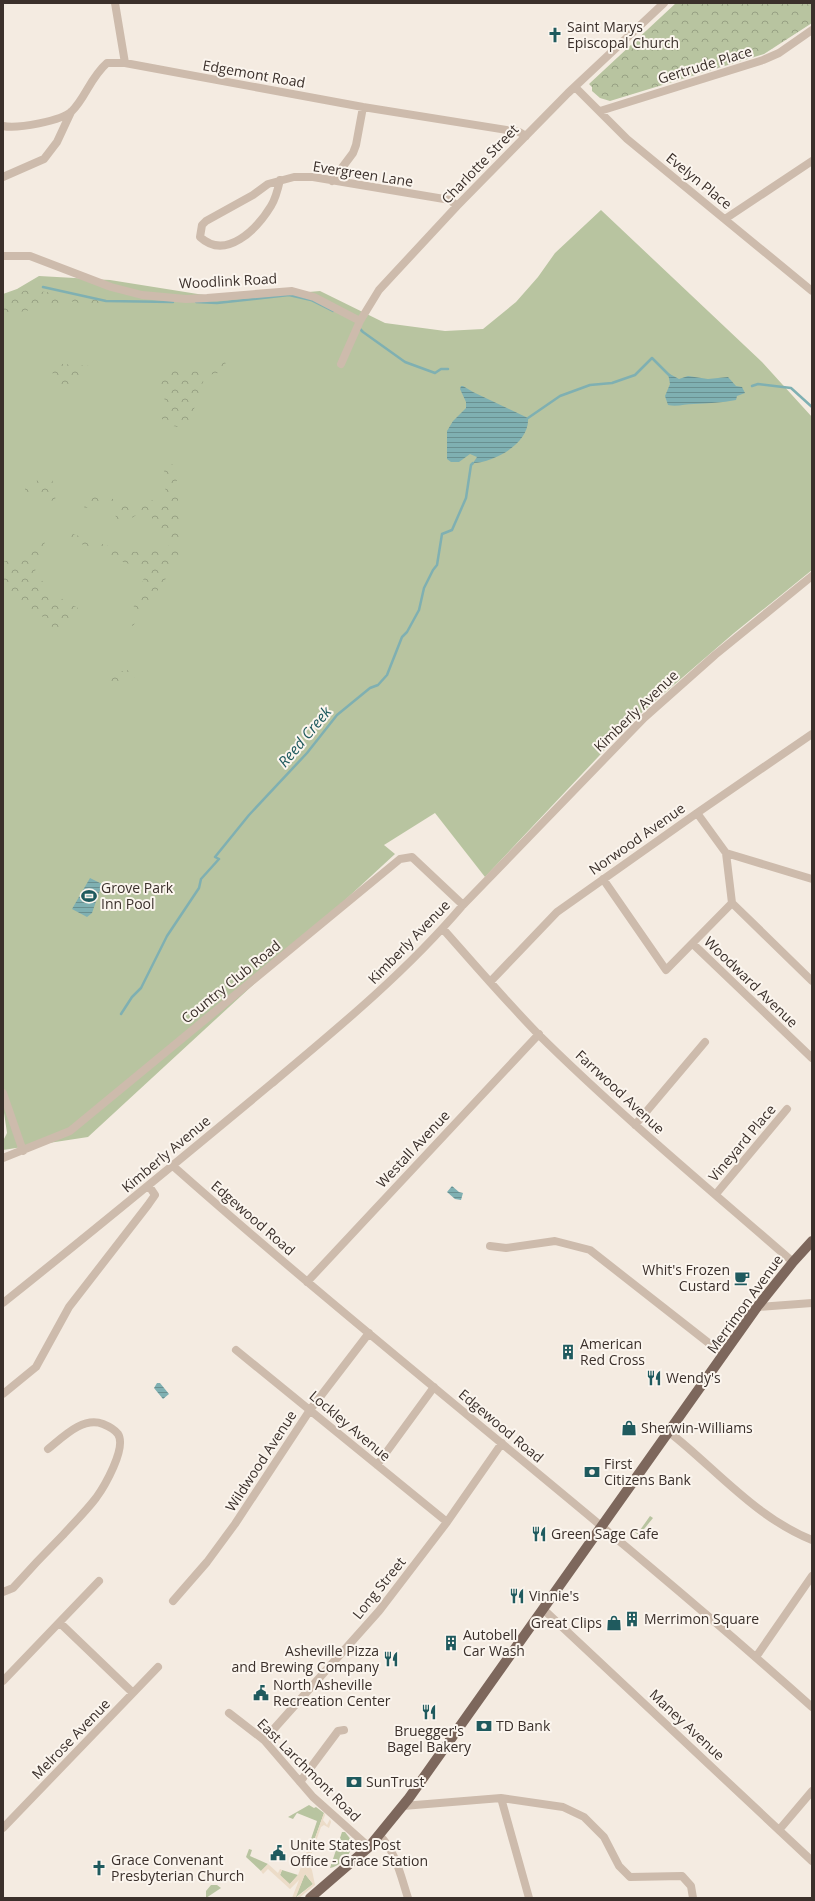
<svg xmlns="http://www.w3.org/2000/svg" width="815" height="1901" viewBox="0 0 815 1901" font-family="'Open Sans',sans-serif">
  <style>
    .grass { fill: #b8c4a0 }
    .forest { fill: url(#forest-crowns) }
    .plaza { fill: #ecdcc8; fill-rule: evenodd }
    .water { fill: url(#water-rules) }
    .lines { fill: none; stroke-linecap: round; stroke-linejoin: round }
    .stream { stroke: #7fb0b2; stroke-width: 2.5 }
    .minor { stroke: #cdbbac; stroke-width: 8 }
    .major { stroke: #7d675c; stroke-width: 10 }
    .labels { text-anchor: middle; stroke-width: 4; stroke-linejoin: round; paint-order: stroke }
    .poi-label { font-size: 14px; fill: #3b302b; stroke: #fbf5ee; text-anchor: start }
    .street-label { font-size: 14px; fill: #3b302b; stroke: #fbf5ee }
    .water-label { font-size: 15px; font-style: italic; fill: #1f5a5e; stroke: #fbf5ee }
  </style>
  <defs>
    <pattern id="forest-crowns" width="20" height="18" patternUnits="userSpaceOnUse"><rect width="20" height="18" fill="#b8c4a0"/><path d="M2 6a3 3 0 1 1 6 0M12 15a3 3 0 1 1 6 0" fill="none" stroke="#97a083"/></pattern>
    <pattern id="water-rules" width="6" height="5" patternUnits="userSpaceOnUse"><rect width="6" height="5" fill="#7fb0b2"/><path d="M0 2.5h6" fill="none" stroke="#699091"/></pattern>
  </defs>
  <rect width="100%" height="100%" fill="#f4ebe1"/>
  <path class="grass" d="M601,210L762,362L812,417V570L734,633L631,722L485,877L435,813L384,845L395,854L88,1137L3,1150V1141L7,1133L3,1106V294L17,289L39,276L110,280L229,299L320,291L385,323L445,331L483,329L516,302L538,277L555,253Z
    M650,1516L653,1518L640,1534L645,1538L643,1540L633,1530L638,1533Z
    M309,1805L314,1808L316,1807L324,1813L310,1852L307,1851L317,1821L297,1813L293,1819L288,1817Z
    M342,1832H345L352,1841L353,1849H351C349,1857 338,1867 330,1868Z
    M249,1849L252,1850L250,1856L268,1864L261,1871L246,1857Z
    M282,1870L298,1875L289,1885L280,1875Z
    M305,1874L313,1884L295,1898Z
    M211,1885H217L221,1888L206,1898V1891Z"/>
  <path class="forest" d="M676,3H812V23L764,54L610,101L600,98L592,91V87L589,84Z
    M26,290L56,293L107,302L108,304L105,308C91,308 78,301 65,301C57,302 49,307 41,309C29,311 19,310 8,317L3,316V307L15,295Z
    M225,361L228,376L217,373L205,376L188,427C176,429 169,425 161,418L166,403L160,388L159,377L171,369C193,371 207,376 225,361Z
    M50,363L90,366L95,370L65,390L56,386Z
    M172,464L176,468L181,545L176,564L133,626L128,623L145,575L139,568L98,552L67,537L66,535L70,533L117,549L137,552L166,550L169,548C169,535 153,513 140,513C131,518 126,524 116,519L115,510L101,501H95L89,507L85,508L83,506V500L96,491L117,501L129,504L146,499L165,503L166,499L164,469L166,466Z
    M46,475L52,479L56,494L55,500L51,501L25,493V488Z
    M43,535L46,539L33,577L47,583L45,589L78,608C74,620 68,627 56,631L40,614L3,591V562L17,557Z
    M142,668L139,676L112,683H104L103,674Z"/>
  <path class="plaza" d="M324,1813L325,1815L323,1820L327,1825L330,1819L331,1822L329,1828L324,1825L321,1827L308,1864L312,1870L315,1885L299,1898H292L299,1880L290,1889L268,1869L263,1874L261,1871L268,1864L278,1873L280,1869L282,1870L280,1875L290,1884L298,1875L307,1851L310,1852ZM305,1874L313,1884L296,1898V1897Z"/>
  <path class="water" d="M668,373L679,379L688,376L708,379L728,377L736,386L742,387L745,393L737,396L736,400C722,403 708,403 694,404C685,404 677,407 668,405L665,396L670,384Z
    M461,386H463L473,392L528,418C530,443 495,462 473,463L477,457L470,454L459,462H451L447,459V431L453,421L466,408V402L460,389Z
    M90,878L102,884L92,913L87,917L72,909Z
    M452,1186L459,1192L463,1193L461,1200L455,1199L447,1192Z
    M157,1383H160L169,1394L163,1399L154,1388Z"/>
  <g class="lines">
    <path class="stream" d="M43,287L106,301L173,302
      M196,302L217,303L289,295L311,300L333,311
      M359,328L363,332L405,362L435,373L441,369H448
      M752,386L758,384L791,388L812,407
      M528,418L560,396L590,385L612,383L635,375L652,358L670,376
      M121,1014L132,997L141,988L167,936L199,888L201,879L219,859L215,857L249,815L307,753L337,715L370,688L378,685L387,675L402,637L407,632L419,610L424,588L433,570L437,565L442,534L452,530L466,498L471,465L473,463"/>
    <path class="minor" d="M115,3L125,63
      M575,87L627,139L812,291
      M600,111L763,60L779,53L812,30
      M3,126C17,129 62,121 72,111C86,97 90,78 107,63H125L363,107L519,132L526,136
      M3,177L44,159L57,142L71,112
      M280,180C278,189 276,198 271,206C257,229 226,261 200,237L202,225L206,221L253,195L268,184L294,177H313L450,200L457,206
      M332,181L353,153L356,145L363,107
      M725,219L812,161
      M3,256H30L111,287L142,295L186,299L207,298L292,291L314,297L360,321
      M341,364L360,321L379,290L391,277L457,206L568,93L664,3
      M726,853L812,879
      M603,879L666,970L732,903L726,853L697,813
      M732,903L812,981
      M443,929C474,964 505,1000 538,1034C619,1114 707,1187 793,1262
      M693,944L812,1058
      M490,982L557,912L697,813L812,734
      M3,1093L23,1151
      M635,1125L705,1042
      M3,1158L70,1131L400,859L412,857L463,905
      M173,1166C382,1351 604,1521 812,1707
      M716,1194L787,1109
      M490,1246L506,1248L555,1241L590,1250L724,1355
      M307,1282L539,1034
      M3,1303C93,1231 182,1158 271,1084C338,1028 406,972 463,905L644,718L715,655L812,576
      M757,1307L812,1303
      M236,1350L447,1522
      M3,1394L36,1367L69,1307L148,1205L155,1195L149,1186
      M669,1432C716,1469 755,1517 812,1540
      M377,1465L434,1387
      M3,1592L13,1588C29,1570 46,1552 63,1535C74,1523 86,1511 96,1498C104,1487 127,1448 118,1434C115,1430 108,1426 103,1424C83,1416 63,1437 48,1449
      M173,1601L207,1562L235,1524L310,1410L369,1333
      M543,1609L812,1861
      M60,1623L133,1693
      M756,1657L812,1576
      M3,1681L99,1581
      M229,1713L264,1740L313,1797L369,1847
      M264,1740L379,1611L447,1522L502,1443
      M300,1782L338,1731L344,1730
      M501,1798L529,1898
      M403,1806L501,1798L563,1807L584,1817L604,1837L619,1866L630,1877L682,1876L691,1886L693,1898
      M3,1828L158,1667
      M779,1830L812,1791
      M379,1835C396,1851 401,1877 408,1898"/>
    <path class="major" d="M310,1898L369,1847L409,1798L757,1307L793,1262L812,1241"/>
  </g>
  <defs>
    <symbol id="church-bare" viewBox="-9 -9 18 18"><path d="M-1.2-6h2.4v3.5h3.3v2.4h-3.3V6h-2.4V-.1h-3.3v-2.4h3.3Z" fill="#1f5a5e" stroke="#fbf5ee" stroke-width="2.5" paint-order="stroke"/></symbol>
    <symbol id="stadium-bare" viewBox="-9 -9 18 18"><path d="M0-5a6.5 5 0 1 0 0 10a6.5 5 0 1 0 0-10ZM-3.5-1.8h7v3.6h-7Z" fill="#1f5a5e" stroke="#fbf5ee" stroke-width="2.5" paint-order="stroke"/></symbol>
    <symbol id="cafe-bare" viewBox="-9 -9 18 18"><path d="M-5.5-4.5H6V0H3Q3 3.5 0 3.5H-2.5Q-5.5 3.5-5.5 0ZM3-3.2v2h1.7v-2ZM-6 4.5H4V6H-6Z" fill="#1f5a5e" stroke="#fbf5ee" stroke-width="2.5" paint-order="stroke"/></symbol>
    <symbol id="building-bare" viewBox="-9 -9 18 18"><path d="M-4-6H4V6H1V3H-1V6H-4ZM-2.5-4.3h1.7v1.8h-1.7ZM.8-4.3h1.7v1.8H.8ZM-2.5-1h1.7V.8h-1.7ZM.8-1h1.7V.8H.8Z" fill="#1f5a5e" stroke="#fbf5ee" stroke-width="2.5" paint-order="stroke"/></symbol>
    <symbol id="restaurant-bare" viewBox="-9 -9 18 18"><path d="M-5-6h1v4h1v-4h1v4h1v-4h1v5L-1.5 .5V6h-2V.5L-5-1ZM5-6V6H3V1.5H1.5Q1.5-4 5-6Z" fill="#1f5a5e" stroke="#fbf5ee" stroke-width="2.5" paint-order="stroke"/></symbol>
    <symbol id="shop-bare" viewBox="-9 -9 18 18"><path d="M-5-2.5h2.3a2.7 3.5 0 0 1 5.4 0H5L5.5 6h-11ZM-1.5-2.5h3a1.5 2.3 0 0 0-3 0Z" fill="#1f5a5e" stroke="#fbf5ee" stroke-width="2.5" paint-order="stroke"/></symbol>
    <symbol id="bank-bare" viewBox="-9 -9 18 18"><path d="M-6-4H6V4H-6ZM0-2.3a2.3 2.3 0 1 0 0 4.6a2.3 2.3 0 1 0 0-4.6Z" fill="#1f5a5e" stroke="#fbf5ee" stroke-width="2.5" paint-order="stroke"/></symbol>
    <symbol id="civic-bare" viewBox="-9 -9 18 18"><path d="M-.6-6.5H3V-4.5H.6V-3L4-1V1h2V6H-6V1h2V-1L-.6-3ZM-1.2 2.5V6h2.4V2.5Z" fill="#1f5a5e" stroke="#fbf5ee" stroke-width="2.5" paint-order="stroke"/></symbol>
  </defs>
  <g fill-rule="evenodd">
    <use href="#church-bare" x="544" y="24" width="22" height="22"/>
    <use href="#stadium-bare" x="78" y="885" width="22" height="22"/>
    <use href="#cafe-bare" x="731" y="1267" width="22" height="22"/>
    <use href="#building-bare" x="557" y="1341" width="22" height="22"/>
    <use href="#restaurant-bare" x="643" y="1367" width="22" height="22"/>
    <use href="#shop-bare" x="618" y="1417" width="22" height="22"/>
    <use href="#bank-bare" x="581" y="1461" width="22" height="22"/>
    <use href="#restaurant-bare" x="528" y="1523" width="22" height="22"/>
    <use href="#restaurant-bare" x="506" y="1585" width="22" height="22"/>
    <use href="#building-bare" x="621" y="1608" width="22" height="22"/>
    <use href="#shop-bare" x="603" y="1612" width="22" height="22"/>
    <use href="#building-bare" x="440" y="1632" width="22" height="22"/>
    <use href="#restaurant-bare" x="380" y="1648" width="22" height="22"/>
    <use href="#civic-bare" x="250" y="1682" width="22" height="22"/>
    <use href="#restaurant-bare" x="418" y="1701" width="22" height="22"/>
    <use href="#bank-bare" x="473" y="1715" width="22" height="22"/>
    <use href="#bank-bare" x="343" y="1771" width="22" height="22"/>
    <use href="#civic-bare" x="267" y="1842" width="22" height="22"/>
    <use href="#church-bare" x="88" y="1857" width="22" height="22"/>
  </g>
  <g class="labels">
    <g class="poi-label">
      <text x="567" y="32">Saint Marys<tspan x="567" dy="16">Episcopal Church</tspan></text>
      <text x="101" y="893">Grove Park<tspan x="101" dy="16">Inn Pool</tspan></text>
      <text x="730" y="1275" text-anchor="end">Whit's Frozen<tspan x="730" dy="16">Custard</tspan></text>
      <text x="580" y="1349">American<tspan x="580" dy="16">Red Cross</tspan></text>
      <text x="666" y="1383">Wendy's</text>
      <text x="641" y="1433">Sherwin-Williams</text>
      <text x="604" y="1469">First<tspan x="604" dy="16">Citizens Bank</tspan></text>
      <text x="551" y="1539">Green Sage Cafe</text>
      <text x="529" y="1601">Vinnie's</text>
      <text x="644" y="1624">Merrimon Square</text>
      <text x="602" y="1628" text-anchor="end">Great Clips</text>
      <text x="463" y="1640">Autobell<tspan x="463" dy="16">Car Wash</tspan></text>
      <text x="379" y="1656" text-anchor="end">Asheville Pizza<tspan x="379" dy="16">and Brewing Company</tspan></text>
      <text x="273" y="1690">North Asheville<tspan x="273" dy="16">Recreation Center</tspan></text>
      <text x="496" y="1731">TD Bank</text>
      <text x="429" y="1736" text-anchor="middle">Bruegger's<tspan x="429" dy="16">Bagel Bakery</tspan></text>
      <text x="366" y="1787">SunTrust</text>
      <text x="290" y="1850">Unite States Post<tspan x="290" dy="16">Office - Grace Station</tspan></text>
      <text x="111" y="1865">Grace Convenant<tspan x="111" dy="16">Presbyterian Church</tspan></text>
    </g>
    <g class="street-label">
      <text transform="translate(705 65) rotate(-17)" y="5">Gertrude Place</text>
      <text transform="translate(254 74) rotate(10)" y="5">Edgemont Road</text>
      <text transform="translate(480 164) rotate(-46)" y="5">Charlotte Street</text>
      <text transform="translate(363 174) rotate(9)" y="5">Evergreen Lane</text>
      <text transform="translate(699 181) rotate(39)" y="5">Evelyn Place</text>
      <text transform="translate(228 281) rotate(-3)" y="5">Woodlink Road</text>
      <text transform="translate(636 711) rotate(-44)" y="5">Kimberly Avenue</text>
      <text transform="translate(637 839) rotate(-35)" y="5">Norwood Avenue</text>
      <text transform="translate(409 942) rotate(-46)" y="5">Kimberly Avenue</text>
      <text transform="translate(231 982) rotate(-39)" y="5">Country Club Road</text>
      <text transform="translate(751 982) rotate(44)" y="5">Woodward Avenue</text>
      <text transform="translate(620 1092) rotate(43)" y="5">Farrwood Avenue</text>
      <text transform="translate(742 1143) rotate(-50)" y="5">Vineyard Place</text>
      <text transform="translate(413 1149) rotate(-47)" y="5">Westall Avenue</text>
      <text transform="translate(166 1154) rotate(-40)" y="5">Kimberly Avenue</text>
      <text transform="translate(253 1218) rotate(41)" y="5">Edgewood Road</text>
      <text transform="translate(745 1304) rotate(-54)" y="5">Merrimon Avenue</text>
      <text transform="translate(350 1426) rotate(40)" y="5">Lockley Avenue</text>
      <text transform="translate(501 1426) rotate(40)" y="5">Edgewood Road</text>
      <text transform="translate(261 1461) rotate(-57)" y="5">Wildwood Avenue</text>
      <text transform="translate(379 1588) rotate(-51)" y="5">Long Street</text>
      <text transform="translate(687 1725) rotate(43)" y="5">Maney Avenue</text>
      <text transform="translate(71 1739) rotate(-46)" y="5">Melrose Avenue</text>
      <text transform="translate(309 1770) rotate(45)" y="5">East Larchmont Road</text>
    </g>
    <g class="water-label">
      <text transform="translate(305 737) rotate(-50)" y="5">Reed Creek</text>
    </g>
  </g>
  <rect width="815" height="1901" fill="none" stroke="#3b302b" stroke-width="8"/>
</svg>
